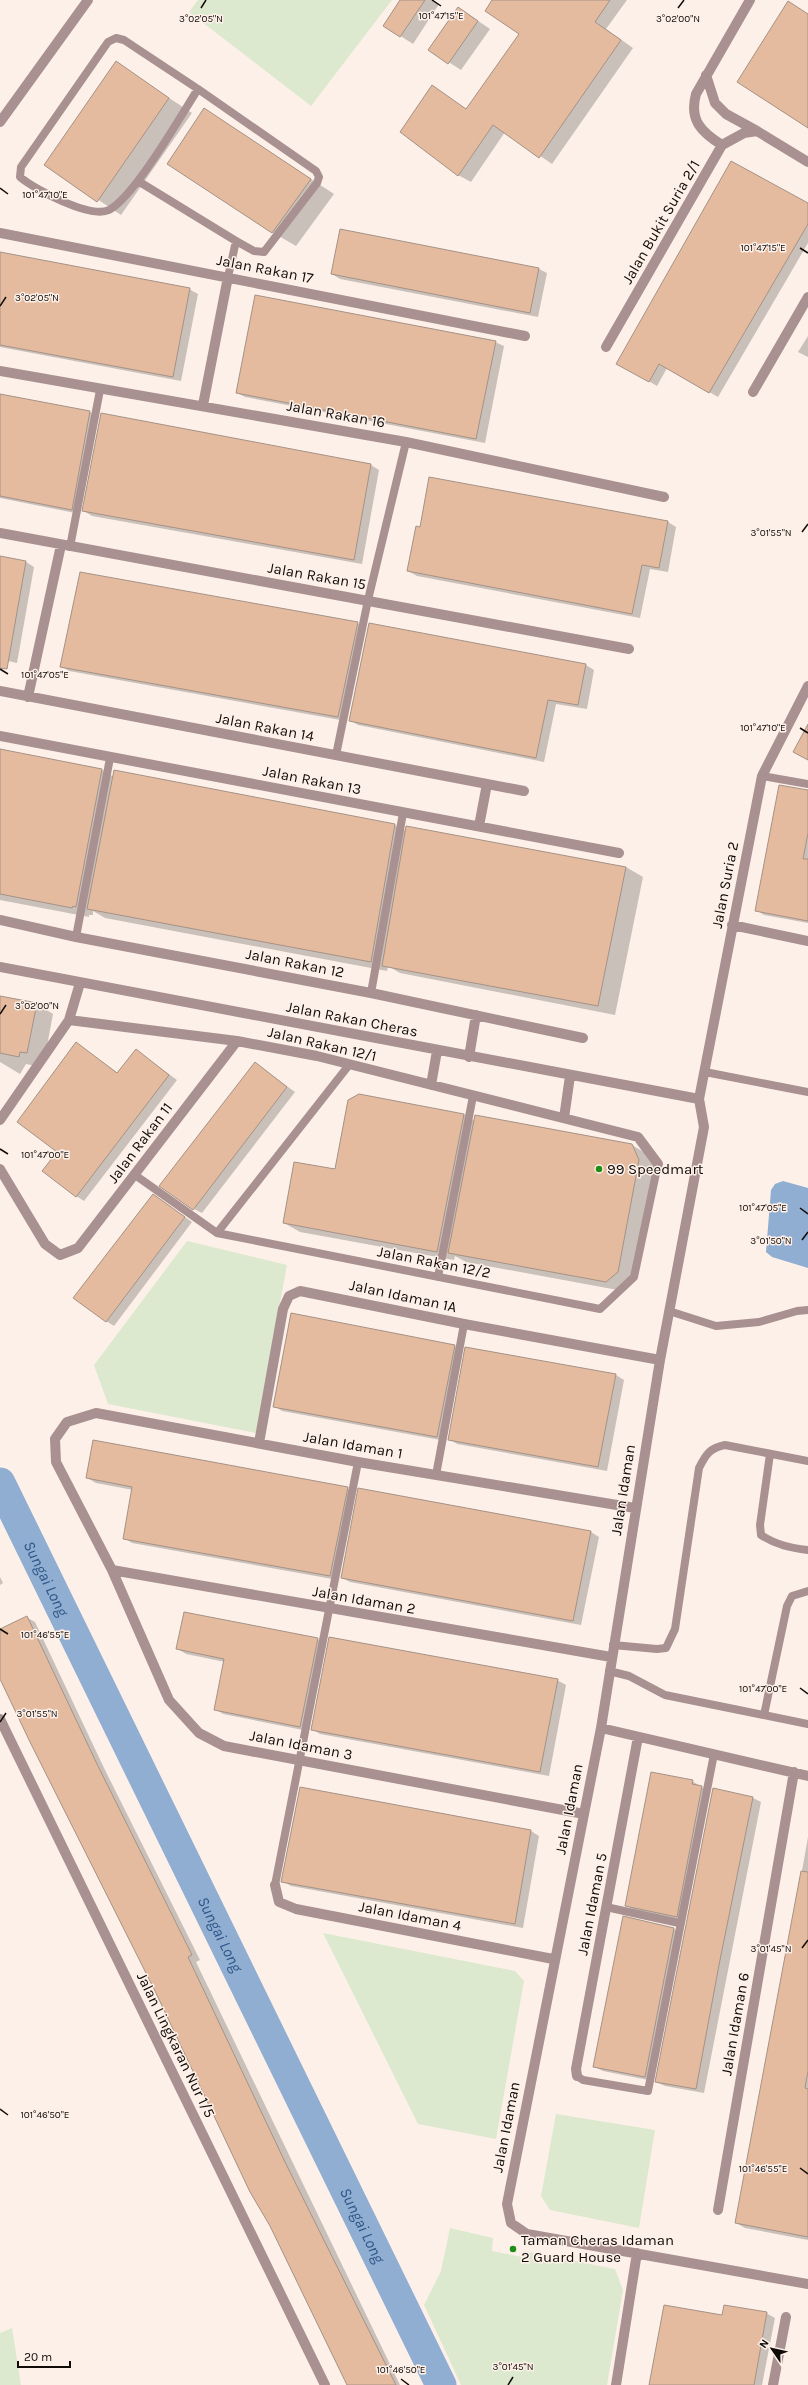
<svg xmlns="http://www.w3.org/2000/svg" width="808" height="2385" viewBox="0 0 808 2385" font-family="Karla,sans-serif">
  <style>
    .green { fill: #dce9ce }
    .water { fill: #90add2 }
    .shadow { fill: #0003 }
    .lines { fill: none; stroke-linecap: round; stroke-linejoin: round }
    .river { stroke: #90add2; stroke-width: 31 }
    .building { fill: #e5bb9f; stroke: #a49286 }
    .service { stroke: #a89190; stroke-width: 8 }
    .minor { stroke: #a89190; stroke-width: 10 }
    .ticks { fill: none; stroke: #110b07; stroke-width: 1.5 }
    .poi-dot { fill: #1d8d13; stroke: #fdf0e9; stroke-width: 1.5 }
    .labels { text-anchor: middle; stroke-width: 3; stroke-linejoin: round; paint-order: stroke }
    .street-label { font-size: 15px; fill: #110b07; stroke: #fdf0e9 }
    .poi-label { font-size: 15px; fill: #110b07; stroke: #fdf0e9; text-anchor: start }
    .water-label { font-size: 16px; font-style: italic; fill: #2e5787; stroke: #fdf0e9 }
    .ticks-label { font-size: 10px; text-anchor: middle; fill: #110b07; stroke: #fdf0e9; stroke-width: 3; stroke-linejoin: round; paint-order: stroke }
  </style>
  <rect width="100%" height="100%" fill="#fdf0e9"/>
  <path class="green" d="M198,0H392L311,106L189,12Z
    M187,1241L287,1265L256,1433L108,1404L94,1365Z
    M323,1933L515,1971L524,1981L496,2139L418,2124Z
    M556,2114L655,2130L639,2228L550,2210L541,2196Z
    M450,2228L493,2238L492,2251L522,2257L524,2251L615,2269L623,2290L607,2385H461L424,2305L441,2271Z
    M12,2328L21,2385H0V2333Z"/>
  <path class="water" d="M783,1181L808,1188V1268L772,1257L766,1252L771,1190L775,1184Z"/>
  <path class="shadow" d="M402,0H433L439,4L413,44L385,26Z
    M493,0H627L606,29L633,48L552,164L505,132L471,182L458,175L432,87L467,110L520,34Z
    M459,8L490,29L461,70L430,50Z
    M116,63L192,113L121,215L46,165Z
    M205,110L334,194L296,246L272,232Z
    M808,204V243L718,397L667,368L657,386L618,363Z
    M0,253L189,289L198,294L181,381L0,347Z
    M539,269L547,273L538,317L340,279L332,274Z
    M808,336V357L798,352Z
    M495,342L504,346L485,443L245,397L237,393Z
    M0,395L90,412L98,417L80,514L0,498Z
    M102,414L371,465L379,470L362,564L92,516L84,511Z
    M430,478L668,522L676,527L668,572L650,569L640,618L417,576L408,571L420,528Z
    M0,557L26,562L34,567L17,663L0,659Z
    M357,623L366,628L346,721L69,671L61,666Z
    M370,624L586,665L594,670L587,709L556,704L544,762L358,725L350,720Z
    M0,750L102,770L114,777L115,772L395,825L406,831L407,827L626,867L643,877L615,1015L400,973L388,966L387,971L105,918L93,911V915H89V917L0,900Z
    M808,791V923L764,915L756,910Z
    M0,997L37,1004L53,1014L44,1062L36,1066L26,1064L20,1074L0,1062Z
    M77,1044L118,1073L136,1050L177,1080L84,1201L76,1196L58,1152Z
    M255,1063L295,1092L202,1213L194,1209Z
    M464,1114L475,1121L632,1145L649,1155L655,1170L634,1281L623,1291L466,1262L455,1256L454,1260L300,1232L284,1223L336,1170Z
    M161,1200L192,1222L114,1326L106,1321Z
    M454,1346L462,1351L446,1441L282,1411L274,1406Z
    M466,1348L616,1375L624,1380L607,1471L457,1444L449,1439Z
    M87,1478L347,1488L355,1493L338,1580L132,1543L124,1538L133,1490L96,1483Z
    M591,1532L599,1537L581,1625L350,1582L342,1578Z
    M0,1577L3,1583L0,1585Z
    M26,1617L35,1622L105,1770L200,1960L196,1962L400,2385H348L262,2208L258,2206L156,1990L0,1676V1630Z
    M317,1639L326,1644L308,1731L223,1714L215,1709L225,1662L186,1654L178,1649Z
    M557,1680L566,1685L549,1776L320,1734L312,1729Z
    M692,1781L710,1792L685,1921L634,1910L626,1905Z
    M301,1788L531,1831L539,1836L523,1928L291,1886L282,1881Z
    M714,1789L753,1798L761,1802L704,2093L665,2086L656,2082Z
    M808,1837V2240L745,2228L736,2223L772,2039Z
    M624,1918L674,1929L682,1933L653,2081L603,2071L595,2067Z
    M766,2313L775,2318L762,2385H650L723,2316Z"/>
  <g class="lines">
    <path class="river" id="s1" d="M0,1483L441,2385"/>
  </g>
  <path class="building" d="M400,0H425L400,37L383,26Z
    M492,0H610L595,22L621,40L539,158L493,125L458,176L400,132L432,85L466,109L519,34L485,11Z
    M788,1L808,14V128L737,82Z
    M458,7L478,21L448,64L428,50Z
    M116,61L169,98L97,202L44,165Z
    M204,108L311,179L272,233L167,164Z
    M731,161L808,203V224L709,393L659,364L649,382L616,364Z
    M340,229L539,268L530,313L331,274Z
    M0,252L190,288L173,377L0,345Z
    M255,295L496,341L476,439L236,393Z
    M0,394L90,411L72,510L0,496Z
    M101,413L371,464L354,560L82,511Z
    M429,477L668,521L659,568L642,565L632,614L407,571L416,526L420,527Z
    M0,556L26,561L7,669L0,668Z
    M80,572L358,622L338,717L60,667Z
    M369,623L586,664L578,705L548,700L536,758L349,721Z
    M808,724V760L793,752Z
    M0,749L102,769L76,907L73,906L72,908L0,894Z
    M114,770L395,824L371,962L87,909Z
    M779,785L808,790V833L803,859H808V921L755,911Z
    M406,826L626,867L598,1006L382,966Z
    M0,996L37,1003L27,1053L20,1052L19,1057L0,1053Z
    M76,1042L117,1073L136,1049L169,1075L76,1197L42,1171L57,1152L17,1122Z
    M255,1062L287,1087L193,1210L159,1186Z
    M359,1094L464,1114L437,1252L283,1223L294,1162L335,1169L348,1100Z
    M475,1115L632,1144L639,1160L618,1272L606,1282L448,1253Z
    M153,1194L185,1217L106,1322L73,1298Z
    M291,1313L455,1345L437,1437L273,1407Z
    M465,1347L616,1374L598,1467L448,1440Z
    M93,1440L348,1487L330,1576L123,1539L132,1487L86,1478Z
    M358,1488L591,1531L573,1621L341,1578Z
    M184,1612L318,1638L300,1727L214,1710L224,1659L176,1649Z
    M27,1616L97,1764L192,1955L188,1957L285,2162L396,2385H347L270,2226L250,2192L155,1991L30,1742L0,1679V1629Z
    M329,1637L558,1679L540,1772L311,1730Z
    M651,1772L693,1780L692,1784L702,1786L677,1917L625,1906Z
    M300,1787L531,1830L515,1924L281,1882Z
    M713,1788L753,1797L719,1965L696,2089L655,2082Z
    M801,1871L808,1872V2071L805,2088L808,2089V2237L735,2223Z
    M623,1916L674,1928L645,2077L593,2067Z
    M664,2305L722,2315L724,2305L767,2312L754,2385H649Z"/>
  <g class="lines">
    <path class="service" d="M138,181L236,241L254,251L264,252L317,183L319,177L316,171L198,89C180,117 135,196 109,210C90,219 34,189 20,177L21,167L108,42L116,38L124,40L198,89
      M228,277L236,241
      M70,547L100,390
      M336,755L368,600L406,442
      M762,776L808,784
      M76,937L110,758
      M371,993L403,813
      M705,1072L808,1092
      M135,1175L217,1233L600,1309L634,1277L658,1164
      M217,1233L349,1065
      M438,1277L473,1096
      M669,1311L716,1326L759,1322L797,1311L808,1310
      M770,1454L760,1525L761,1535C776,1545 791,1548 808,1550
      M436,1475L464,1324
      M613,1645L657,1649L666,1648L675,1629L699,1468C706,1454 710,1448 725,1445L808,1461
      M609,1671L629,1676L665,1695L808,1724
      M764,1715L787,1606L792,1596L808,1591
      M275,1885L358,1462
      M606,1907L679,1923
      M577,2076L583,2080L648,2091L714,1754"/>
    <path class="minor" d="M706,75L715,103L726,114L757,131L808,162
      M0,122L88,0
      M722,145C701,132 689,120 696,94L750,0
      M0,233L525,336
      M606,347L722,145L744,133L757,131
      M0,371L406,442L664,497
      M753,392L808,297
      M203,405L228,277
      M0,533L629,649
      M808,686L762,776L699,1099L704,1127L660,1360L601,1728L507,2204L511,2223L527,2234L808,2284
      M0,691L524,791
      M28,697L61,545
      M0,736L619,853
      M479,826L487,784
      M0,920L76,937L371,993L583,1038
      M732,925L808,941
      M0,967L699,1099
      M69,1020L237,1041L317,1056L638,1137L658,1164
      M469,1057L476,1015
      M431,1085L437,1051
      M564,1118L570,1076
      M0,1120L69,1020L80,983
      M0,1169L45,1244L60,1255L78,1248L237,1041
      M259,1443L283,1309L289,1296L300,1291L464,1324L660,1360
      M112,1570L611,1657
      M0,1719L325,2385
      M601,1728L808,1776
      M584,1814L224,1746L199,1733L169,1700L112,1570L56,1462L55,1439L67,1422L96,1413L358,1462L635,1508
      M275,1885L279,1902L296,1909L553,1959
      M577,2076L576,2069L638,1737
      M718,2210L794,1772
      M616,2385L637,2253
      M773,2385L786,2317"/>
  </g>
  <path class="ticks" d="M432,0L441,6M201,8L206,0M678,8L684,0M0,188L8,194M800,248L808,253M0,306L6,297M802,532L808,524M0,669L8,674M800,728L808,733M0,1014L6,1005M0,1149L8,1154M800,1208L808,1214M802,1240L808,1232M0,1629L8,1634M800,1688L808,1694M0,1722L6,1713M802,1948L808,1940M0,2109L8,2115M800,2168L808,2174M401,2379L409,2385M508,2385L513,2377"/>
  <g class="poi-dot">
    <circle cx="599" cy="1169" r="4"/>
    <circle cx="513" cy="2249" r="4"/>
  </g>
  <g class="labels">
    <g class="street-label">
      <text transform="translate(661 222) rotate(-60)" y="5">Jalan Bukit Suria 2/1</text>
      <text transform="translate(265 269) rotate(11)" y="5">Jalan Rakan 17</text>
      <text transform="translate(336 414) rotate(10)" y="5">Jalan Rakan 16</text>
      <text transform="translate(317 576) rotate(10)" y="5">Jalan Rakan 15</text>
      <text transform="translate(265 727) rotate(11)" y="5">Jalan Rakan 14</text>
      <text transform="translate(312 780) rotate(11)" y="5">Jalan Rakan 13</text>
      <text transform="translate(725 885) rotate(-79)" y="5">Jalan Suria 2</text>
      <text transform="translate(295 963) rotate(11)" y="5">Jalan Rakan 12</text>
      <text transform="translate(352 1019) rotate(11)" y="5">Jalan Rakan Cheras</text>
      <text transform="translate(322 1044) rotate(13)" y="5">Jalan Rakan 12/1</text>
      <text transform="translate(140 1143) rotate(-53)" y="5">Jalan Rakan 11</text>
      <text transform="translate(434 1262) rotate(11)" y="5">Jalan Rakan 12/2</text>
      <text transform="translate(403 1296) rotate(12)" y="5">Jalan Idaman 1A</text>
      <text transform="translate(353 1445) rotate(10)" y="5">Jalan Idaman 1</text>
      <text transform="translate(623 1490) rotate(-81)" y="5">Jalan Idaman</text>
      <text transform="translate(364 1600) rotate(10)" y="5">Jalan Idaman 2</text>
      <text transform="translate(301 1745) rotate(11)" y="5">Jalan Idaman 3</text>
      <text transform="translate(569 1809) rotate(-79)" y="5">Jalan Idaman</text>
      <text transform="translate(592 1904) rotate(-79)" y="5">Jalan Idaman 5</text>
      <text transform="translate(410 1916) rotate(11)" y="5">Jalan Idaman 4</text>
      <text transform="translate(735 2024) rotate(-80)" y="5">Jalan Idaman 6</text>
      <text transform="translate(176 2045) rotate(64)" y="5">Jalan Lingkaran Nur 1/5</text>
      <text transform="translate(506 2127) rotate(-79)" y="5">Jalan Idaman</text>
    </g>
    <g class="poi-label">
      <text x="607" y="1174">99 Speedmart</text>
      <text x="521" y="2245">Taman Cheras Idaman<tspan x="521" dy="17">2 Guard House</tspan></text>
    </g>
    <g class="water-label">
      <text dy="6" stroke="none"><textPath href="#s1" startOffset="106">Sungai Long</textPath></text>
      <text dy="6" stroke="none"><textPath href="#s1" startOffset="502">Sungai Long</textPath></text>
      <text dy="6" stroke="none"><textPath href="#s1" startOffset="826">Sungai Long</textPath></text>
    </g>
  </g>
  <g class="ticks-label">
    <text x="441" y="19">101°47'15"E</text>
    <text x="201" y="22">3°02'05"N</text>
    <text x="678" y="22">3°02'00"N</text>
    <text x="45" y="198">101°47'10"E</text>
    <text x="763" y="251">101°47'15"E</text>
    <text x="37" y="301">3°02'05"N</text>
    <text x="771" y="536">3°01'55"N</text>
    <text x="45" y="678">101°47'05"E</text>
    <text x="763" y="731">101°47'10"E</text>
    <text x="37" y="1009">3°02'00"N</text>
    <text x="45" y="1158">101°47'00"E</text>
    <text x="763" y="1211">101°47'05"E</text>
    <text x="771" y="1244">3°01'50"N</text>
    <text x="45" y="1638">101°46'55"E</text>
    <text x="763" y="1692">101°47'00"E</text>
    <text x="37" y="1717">3°01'55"N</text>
    <text x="771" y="1952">3°01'45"N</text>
    <text x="45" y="2118">101°46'50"E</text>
    <text x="763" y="2172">101°46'55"E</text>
    <text x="513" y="2370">3°01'45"N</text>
    <text x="401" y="2373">101°46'50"E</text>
  </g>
  <g transform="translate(772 2349) rotate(304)" stroke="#fdf0e9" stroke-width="3" paint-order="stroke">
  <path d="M0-3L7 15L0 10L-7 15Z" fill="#110b07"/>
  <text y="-6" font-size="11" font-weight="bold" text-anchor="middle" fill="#110b07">N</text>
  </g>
  <path d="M18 2361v6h52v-6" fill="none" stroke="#110b07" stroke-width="2"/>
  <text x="24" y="2361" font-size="12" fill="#110b07" stroke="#fdf0e9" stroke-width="3" paint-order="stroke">20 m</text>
</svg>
